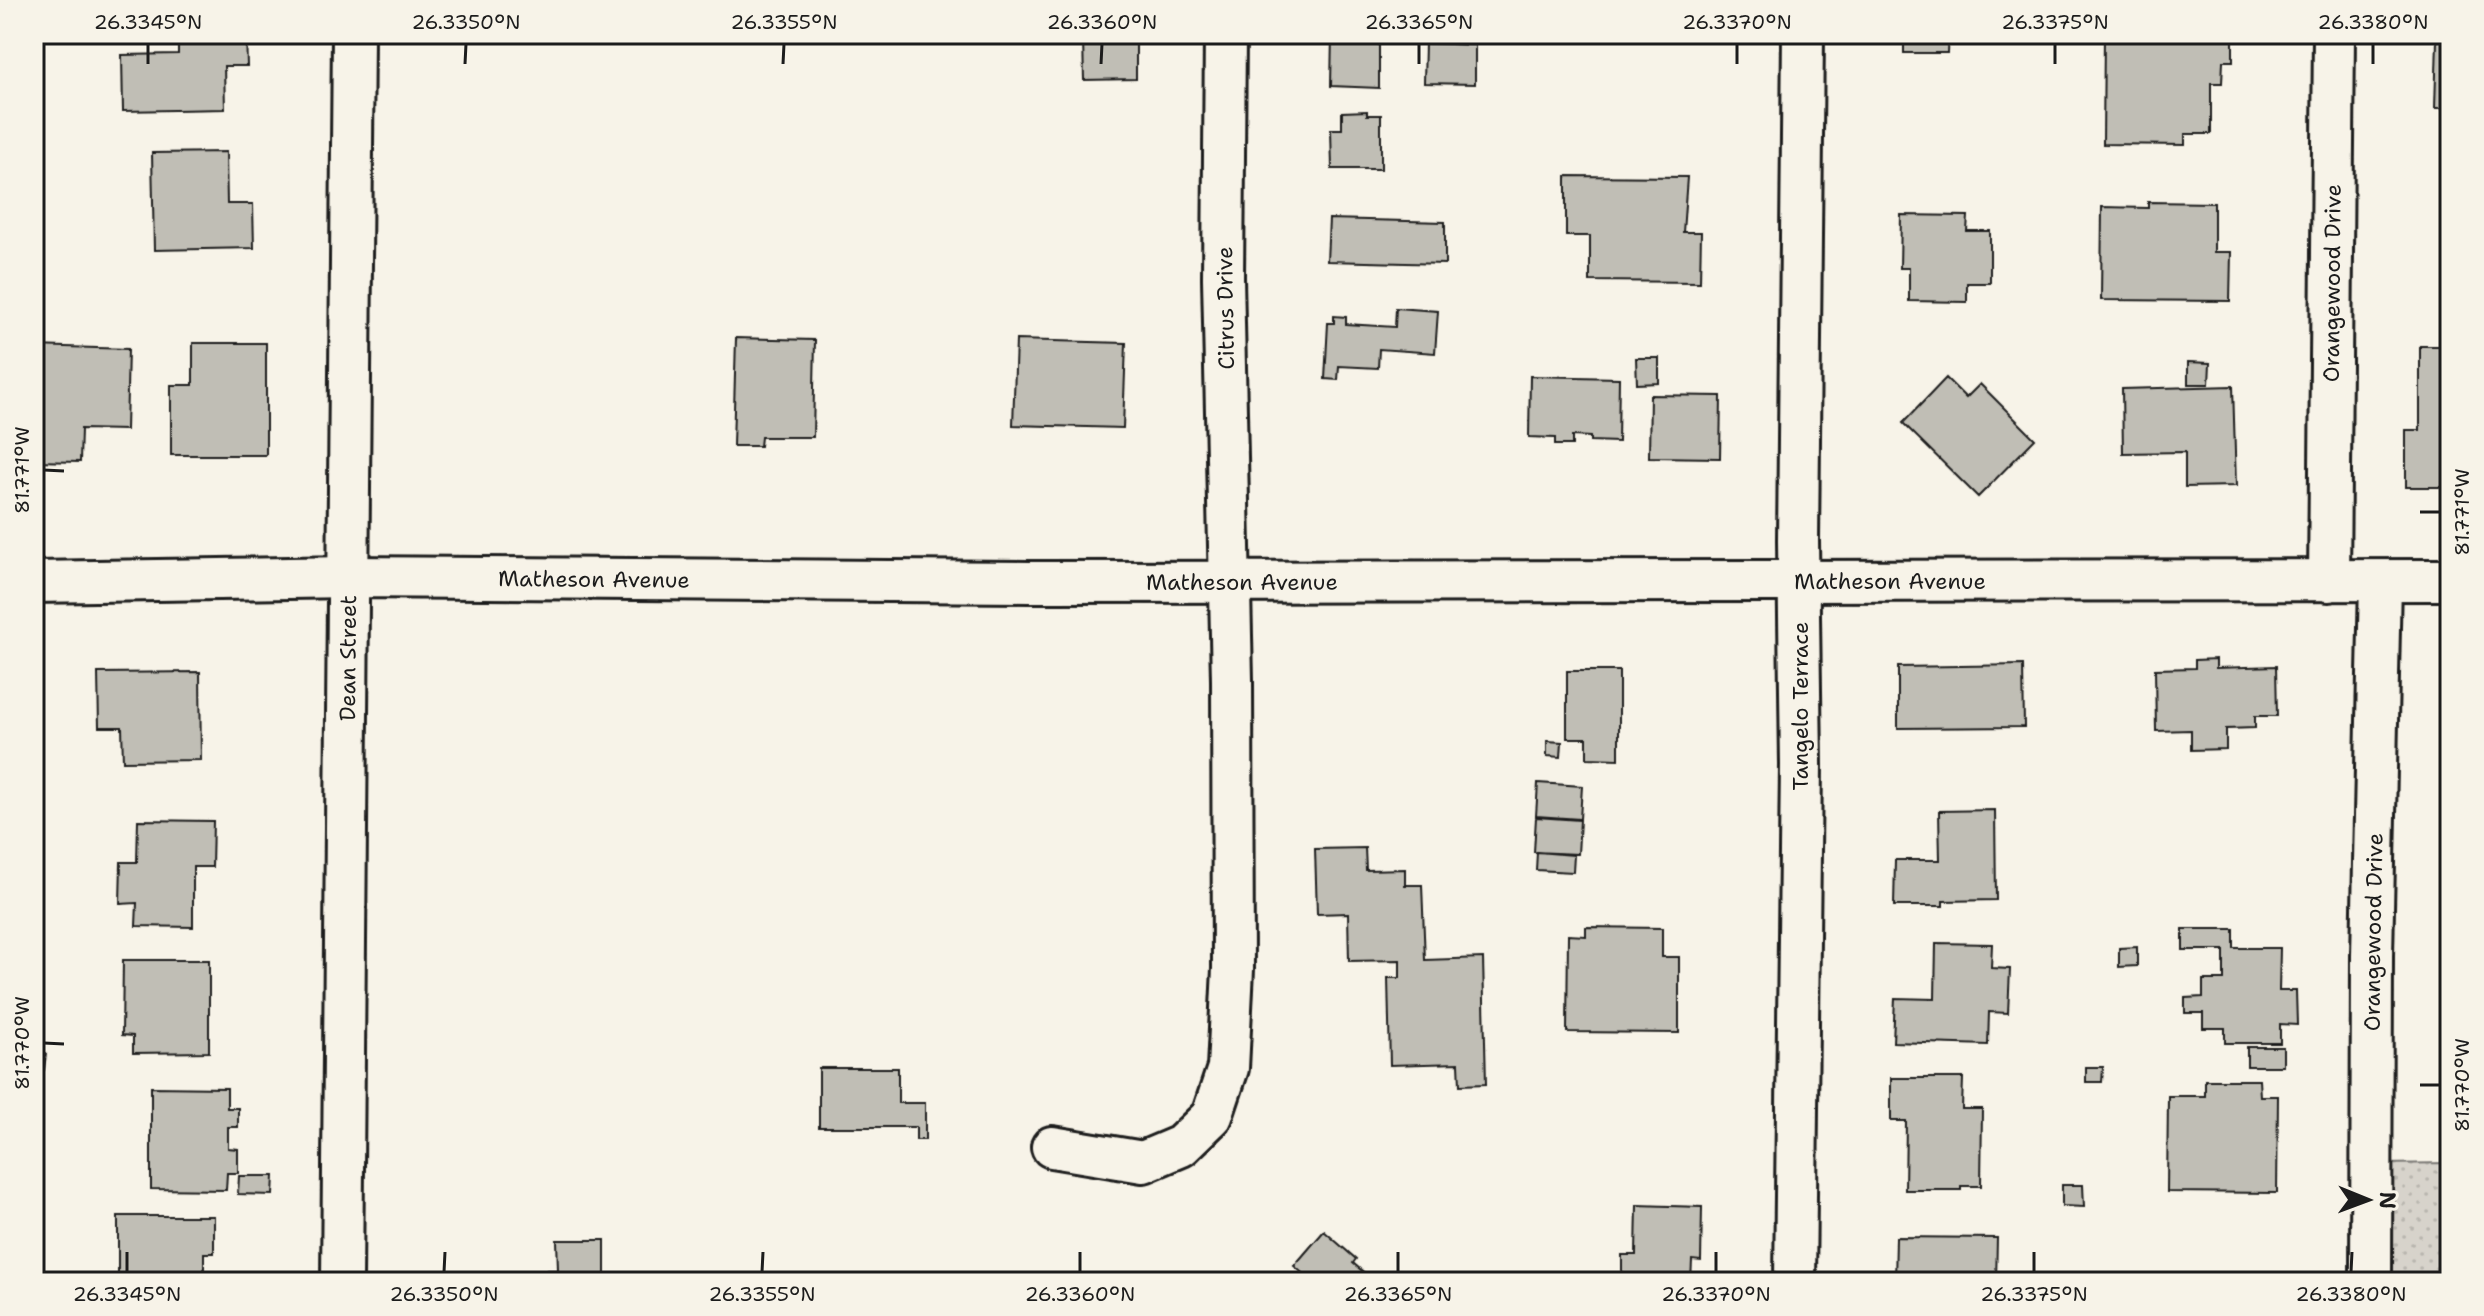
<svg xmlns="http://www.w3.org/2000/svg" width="2484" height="1316" viewBox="0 0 2484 1316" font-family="'Shantell Sans',sans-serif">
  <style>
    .green { fill: url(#green-dots); stroke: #7a7874; stroke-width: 2 }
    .building { fill: #c0beb5; stroke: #1c1c1c; stroke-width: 2 }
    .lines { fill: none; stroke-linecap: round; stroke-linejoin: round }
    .minor-casing { stroke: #1c1c1c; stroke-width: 46 }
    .minor { stroke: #f7f3e8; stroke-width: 40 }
    .ticks { fill: none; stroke: #1c1c1c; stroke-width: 3 }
    .labels { text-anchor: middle; stroke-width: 6; stroke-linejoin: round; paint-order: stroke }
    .street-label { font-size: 22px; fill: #1c1c1c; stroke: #f7f3e8 }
    .neatline { fill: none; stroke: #1c1c1c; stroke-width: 3 }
    .ticks-label { font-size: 20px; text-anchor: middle; fill: #1c1c1c }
  </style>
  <defs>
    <pattern id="green-dots" width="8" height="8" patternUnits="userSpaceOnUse" patternTransform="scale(2)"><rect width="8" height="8" fill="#d7d3cb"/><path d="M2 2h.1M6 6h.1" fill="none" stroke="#b8b5ae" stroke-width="1.8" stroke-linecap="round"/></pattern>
  </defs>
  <rect width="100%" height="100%" fill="#f7f3e8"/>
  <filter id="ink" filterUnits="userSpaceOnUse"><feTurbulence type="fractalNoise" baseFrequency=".0125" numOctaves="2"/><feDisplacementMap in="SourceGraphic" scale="16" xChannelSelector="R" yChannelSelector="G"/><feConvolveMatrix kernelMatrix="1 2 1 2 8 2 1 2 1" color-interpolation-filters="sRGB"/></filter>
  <g filter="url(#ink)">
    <path class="green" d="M2450,1163V1282H2379L2380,1164Z"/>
    <path class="building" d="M178,34H246L247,66H224L225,109L123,111L122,55L178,54Z
      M1062,34H1150V42H1136V79L1084,80L1083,39H1062Z
      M1332,34H1379V88L1331,86Z
      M1904,34H1948L1947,53H1904Z
      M2104,34H2233V61H2223L2222,83H2211V134H2185V145L2103,144Z
      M2437,40H2450V108H2435Z
      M1425,43L1475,45V84L1424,83Z
      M1367,111V115H1381V169H1332L1331,129H1342V112Z
      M226,152L227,204H253L254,248L154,250L152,153Z
      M1566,176L1687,177L1683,232H1701L1700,282L1590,281V236H1566Z
      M2148,202L2214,203V252H2231L2230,301L2101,300L2102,207L2148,208Z
      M1901,215L1968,216L1967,231H1990V283H1967V302L1909,301V268H1900Z
      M1329,219L1445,222V264L1327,261Z
      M1396,308L1438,311L1435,353L1379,349L1378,368L1339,366L1338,380L1325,379L1328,323H1334V316L1346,317V324L1395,327Z
      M736,338L815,340L813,437H761L760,446H733Z
      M1016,340L1126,343L1123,428L1013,425Z
      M193,343H266V455H171V385H193Z
      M34,346L128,349L126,430L81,429L80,462L34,461Z
      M2420,346H2450V487H2406V430H2420Z
      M1636,358H1659V383L1637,384Z
      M2188,362L2210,363L2209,384H2188Z
      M1530,376L1619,378L1618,442L1590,441V437L1572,436V445H1555V438L1529,437Z
      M1946,378L1966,398L1980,384L2035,439L1978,497L1903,423Z
      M2233,386L2236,486L2185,487V452L2123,453L2122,389Z
      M1650,395L1721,396L1720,458L1649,457Z
      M2216,659V668L2276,666L2277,716H2255V728L2226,729V749L2191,750V730L2156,731L2155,669L2195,668V660Z
      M2023,665L2024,727L1898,728V667Z
      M1567,671H1619V759L1587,758V738H1567Z
      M200,672L201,760L123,761L122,727H99L98,673Z
      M1547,741L1562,742L1561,757L1547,756Z
      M1538,783L1582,786L1580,819L1536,816Z
      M1995,810L1996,900L1943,901V906H1894L1895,860H1940L1939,811Z
      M1536,817L1580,820L1578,854L1534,852Z
      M138,820L213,821L212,867H193V927L136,926L137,903L120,904L121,862H137Z
      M1365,848L1366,870L1405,869V885H1422L1425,960L1483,958L1486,1084L1460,1085L1459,1063L1390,1065L1388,978H1400V960L1349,961L1348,913L1317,914L1315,849Z
      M1537,852L1574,855L1573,872L1536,870Z
      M1586,927L1662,928V957H1679V1033L1567,1032L1568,935L1586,936Z
      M2183,929H2234V948H2280L2279,991H2296L2297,1025L2280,1024V1043H2225V1028H2203V1013H2185V998L2203,997V980H2224V950H2183Z
      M1936,943L1992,944L1991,968L2010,969L2008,1013L1989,1012L1988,1045L1893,1042L1895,998L1935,999Z
      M2137,947V966L2119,967V948Z
      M123,960H209V1052L133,1053V1036L122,1035Z
      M2247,1047H2283V1066H2247Z
      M34,1053L46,1054L44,1070L34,1069Z
      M2086,1067H2103L2102,1082H2086Z
      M819,1068H898V1103H925V1140H916V1127H819Z
      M1891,1078H1963L1962,1109H1982L1981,1186H1961V1190H1905L1906,1121H1891Z
      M2205,1080H2259L2260,1096H2278L2277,1193L2167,1192L2168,1096H2205Z
      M151,1087L227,1088V1108H238V1127H228V1148L238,1149V1173H227L226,1190L151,1189Z
      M239,1176H274L273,1195L238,1194Z
      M2062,1185H2083L2084,1207L2062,1206Z
      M1637,1205L1702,1207L1701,1261L1692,1260L1691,1282H1622V1255H1636Z
      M118,1216H214V1253H204V1282H118Z
      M1324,1231L1356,1259L1353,1263L1375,1282H1313L1294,1266Z
      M1896,1237L1997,1238L1996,1282H1895Z
      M557,1240H605V1282H548V1270H558Z"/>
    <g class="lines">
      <defs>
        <g id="minor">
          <path id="s1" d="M2329,581L2334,34"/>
          <path id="s2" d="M34,582L348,577L1029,582L2450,580"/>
          <path d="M1052,1147L1143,1162L1181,1146L1212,1116L1228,1068L1233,969L1232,680L1223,278L1225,34"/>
          <path id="s3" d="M342,1282L353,34"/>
          <path d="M1795,1282L1801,765L1798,541L1803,34"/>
          <path id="s4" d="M2371,1282L2372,956L2380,581"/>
        </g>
      </defs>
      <use href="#minor" class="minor-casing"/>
      <use href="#minor" class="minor"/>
    </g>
  </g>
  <path class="ticks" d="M148,64V44M465,64L466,44M783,64L784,44M1101,64L1102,44M1419,64V44M1737,64V44M2055,64V44M2373,64V44M44,470L64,471M2420,512H2440M44,1043L64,1044M2420,1085H2440M127,1272V1252M444,1272L445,1252M762,1272L763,1252M1080,1272V1252M1398,1272V1252M1716,1272V1252M2034,1272V1252M2351,1272L2352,1252"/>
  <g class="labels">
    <g class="street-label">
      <text dy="8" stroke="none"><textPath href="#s1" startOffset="298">Orangewood Drive</textPath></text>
      <text transform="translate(1225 308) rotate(-91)" y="8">Citrus Drive</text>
      <text dy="8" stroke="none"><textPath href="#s2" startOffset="560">Matheson Avenue</textPath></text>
      <text dy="8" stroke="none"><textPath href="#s2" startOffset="1208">Matheson Avenue</textPath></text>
      <text dy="8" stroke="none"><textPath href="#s2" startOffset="1856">Matheson Avenue</textPath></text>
      <text dy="8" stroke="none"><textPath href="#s3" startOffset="624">Dean Street</textPath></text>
      <text transform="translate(1800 706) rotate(-90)" y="8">Tangelo Terrace</text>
      <text dy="8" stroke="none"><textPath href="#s4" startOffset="350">Orangewood Drive</textPath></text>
    </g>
  </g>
  <rect width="2484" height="1316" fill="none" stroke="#f7f3e8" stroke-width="88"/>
  <g transform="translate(2368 1200) rotate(91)" stroke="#f7f3e8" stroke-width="6" paint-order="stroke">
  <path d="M0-6L14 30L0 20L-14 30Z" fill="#1c1c1c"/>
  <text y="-12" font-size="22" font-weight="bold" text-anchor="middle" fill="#1c1c1c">N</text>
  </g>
  <rect x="44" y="44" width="2396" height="1228" class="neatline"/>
  <g class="ticks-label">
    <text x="148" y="29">26.3345°N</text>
    <text x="466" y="29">26.3350°N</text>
    <text x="784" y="29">26.3355°N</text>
    <text x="1102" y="29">26.3360°N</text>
    <text x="1419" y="29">26.3365°N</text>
    <text x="1737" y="29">26.3370°N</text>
    <text x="2055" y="29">26.3375°N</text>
    <text x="2373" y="29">26.3380°N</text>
    <text transform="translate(22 470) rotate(-90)" y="7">81.771°W</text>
    <text transform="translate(2462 512) rotate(-90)" y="7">81.771°W</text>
    <text transform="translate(22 1043) rotate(-90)" y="7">81.770°W</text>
    <text transform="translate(2462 1085) rotate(-90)" y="7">81.770°W</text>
    <text x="127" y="1301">26.3345°N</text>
    <text x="444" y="1301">26.3350°N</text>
    <text x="762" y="1301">26.3355°N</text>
    <text x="1080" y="1301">26.3360°N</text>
    <text x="1398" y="1301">26.3365°N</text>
    <text x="1716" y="1301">26.3370°N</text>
    <text x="2034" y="1301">26.3375°N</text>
    <text x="2351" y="1301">26.3380°N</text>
  </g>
</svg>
